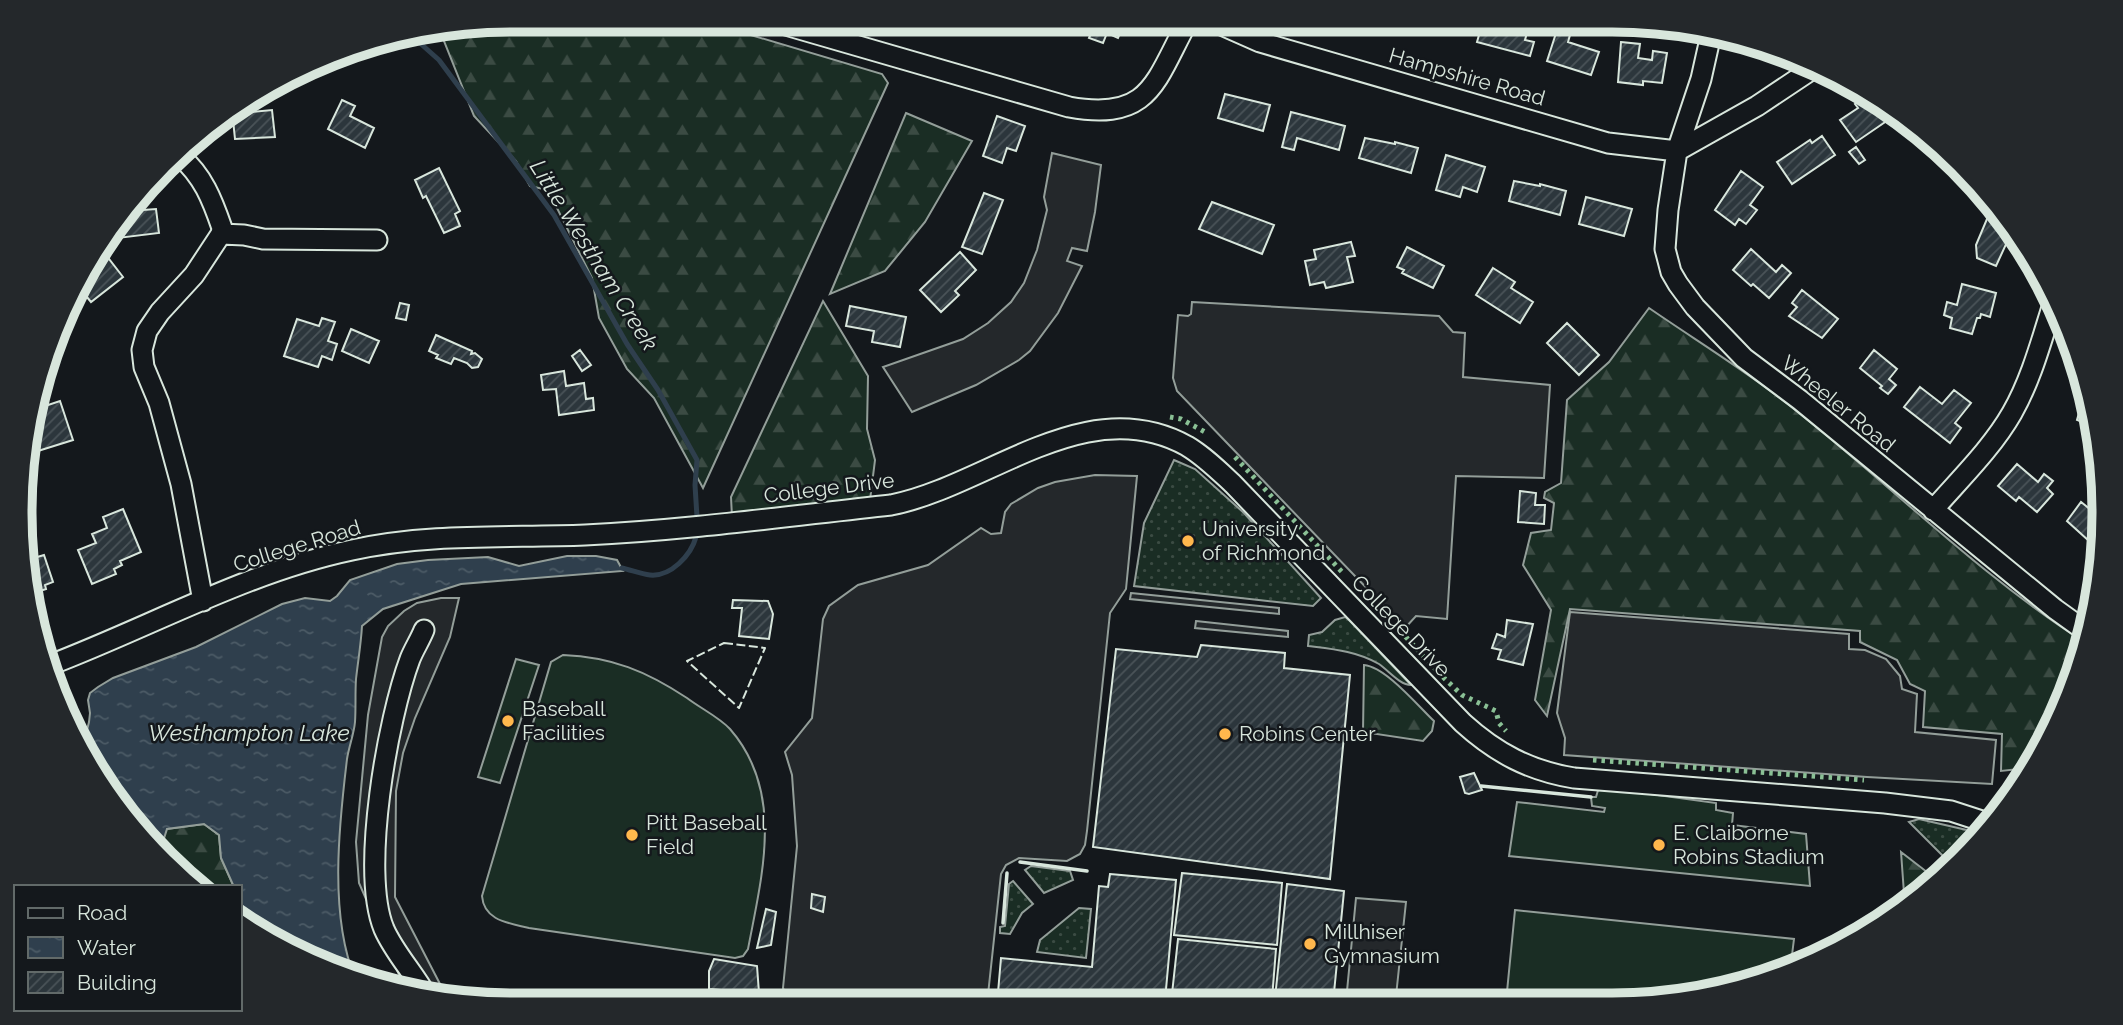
<svg xmlns="http://www.w3.org/2000/svg" width="2123" height="1025" viewBox="0 0 2123 1025" font-family="Raleway,sans-serif">
  <style>
    .grass { fill: url(#grass-dots); stroke: #939e99; stroke-width: 2 }
    .forest { fill: url(#forest-firs); stroke: #939e99; stroke-width: 2 }
    .garden { fill: #1a2d24; stroke: #939e99; stroke-width: 2 }
    .parking { fill: #24282b; stroke: #939e99; stroke-width: 2 }
    .water { fill: url(#water-ripples); stroke: #939e99; stroke-width: 2 }
    .lines { fill: none; stroke-linecap: round; stroke-linejoin: round }
    .stream { stroke: #2f3f4d; stroke-width: 5 }
    .building { fill: url(#building-hatch); stroke: #d8e6dc; stroke-width: 2 }
    .minor-casing { stroke: #d8e6dc; stroke-width: 23 }
    .minor { stroke: #14181c; stroke-width: 19 }
    .hedge { stroke: #8ac095; stroke-width: 5; stroke-dasharray: 3.5 5; stroke-linecap: butt }
    .fence { stroke: #d8e6dc; stroke-width: 2; stroke-dasharray: 9 3.5; stroke-linecap: butt }
    .wall { stroke: #d8e6dc; stroke-width: 3.5 }
    .poi-dot { fill: #ffb74d; stroke: #14181c; stroke-width: 2.5 }
    .labels { text-anchor: middle; stroke-width: 5; stroke-linejoin: round; paint-order: stroke }
    .street-label { font-size: 21px; fill: #d8e6dc; stroke: #14181c }
    .poi-label { font-size: 21px; fill: #d8e6dc; stroke: #14181c; text-anchor: start }
    .water-label { font-size: 23px; font-style: italic; fill: #d8e6dc; stroke: #14181c }
    .rim { fill: none; stroke: #d8e6dc; stroke-width: 9 }
  </style>
  <defs>
    <pattern id="grass-dots" width="8" height="8" patternUnits="userSpaceOnUse" patternTransform="scale(1.75)"><rect width="8" height="8" fill="#1a2d24"/><path d="M2 2h.1M6 6h.1" fill="none" stroke="#3b4b43" stroke-width="1.8" stroke-linecap="round"/></pattern>
    <pattern id="forest-firs" width="22" height="20" patternUnits="userSpaceOnUse" patternTransform="scale(1.75)"><rect width="22" height="20" fill="#1a2d24"/><path d="M5 1l3.5 6h-7zM16 11l3.5 6h-7z" fill="#3b4b43"/></pattern>
    <pattern id="water-ripples" width="26" height="14" patternUnits="userSpaceOnUse" patternTransform="scale(1.75)"><rect width="26" height="14" fill="#2f3f4d"/><path d="M2 4q2-2 4 0t4 0M15 11q2-2 4 0t4 0" fill="none" stroke="#4c5b66"/></pattern>
    <pattern id="building-hatch" width="6" height="6" patternUnits="userSpaceOnUse" patternTransform="scale(1.75)"><rect width="6" height="6" fill="#2c363c"/><path d="M-1 1l2-2M0 6l6-6M5 7l2-2" fill="none" stroke="#4a5358"/></pattern>
  </defs>
  <rect width="100%" height="100%" fill="#14181c"/>
  <path class="grass" d="M1174,460L1195,469L1244,513L1321,598L1313,606L1134,586L1144,523Z
    M1345,617L1348,619L1411,685C1400,685 1389,671 1379,664C1357,651 1332,649 1308,646L1309,635L1322,632L1335,620Z
    M1919,819L1971,831L1980,835L1951,864L1909,822Z
    M1031,866L1070,871L1073,880L1044,893L1025,870Z
    M1013,881L1033,904L1022,913L1010,934L1000,933V927L1005,926L1009,884Z
    M1079,908L1091,909L1086,958L1037,952L1040,940Z"/>
  <path class="forest" d="M513,19H697L882,74L888,83L703,488L654,398L627,369L599,318L592,278L548,190L530,186L516,161L474,116L440,31Z
    M906,113L972,141L925,222L885,271L830,294Z
    M823,301L868,376L867,429L875,460L870,500L732,517L731,497Z
    M1649,308C1691,337 1735,364 1776,395C1881,475 1973,571 2084,642L2066,702L2028,768L2001,771L2002,734L1923,727L1925,691L1910,684L1897,660L1860,642V631L1570,609L1547,716L1535,700L1551,610L1523,565L1531,533L1551,530L1554,503L1544,498L1545,492L1561,483L1567,400L1609,362Z
    M1364,665C1386,667 1418,706 1434,721L1432,731L1423,741L1363,732Z
    M204,824L219,835L221,858L234,887H195L164,862L159,854L166,829Z
    M1901,852L1936,879L1905,907Z"/>
  <path class="garden" d="M563,655C612,657 646,671 687,698C700,708 719,717 730,729C785,792 762,875 748,949L743,956L735,958L529,928C509,923 484,921 482,896L551,662Z
    M516,659L539,665L500,783L478,777Z
    M1599,787L1716,803V810L1733,813L1732,825L1806,834L1810,886L1509,856L1517,802L1604,812L1605,808L1592,806L1591,797H1596Z
    M1515,910L1794,939L1790,971L1675,1001L1506,1002Z"/>
  <path class="parking" d="M1052,153L1101,165L1095,212L1087,251L1072,248L1067,261L1082,266L1058,313L1030,351L1019,360L976,385L912,412L883,367L963,339L988,323L1011,302L1024,283L1037,250L1047,210L1044,197Z
    M1192,302L1439,316L1453,332L1465,333L1463,377L1550,385L1544,478L1456,476L1447,619L1416,616L1405,628L1177,391L1173,378L1178,315L1188,316L1191,314Z
    M1095,475L1137,476L1126,589L1110,613L1087,831L1085,845L1080,854L1067,861L1019,858L1006,865L1001,874L987,1004L787,1005L788,1000L783,988L797,846L792,775L785,752L812,718L823,619L829,606L858,585L928,565L981,528L991,534L1001,533L1005,512L1011,504L1038,488L1055,482Z
    M1131,593L1279,608V614L1130,599Z
    M441,598H459L450,637L415,718L403,753L396,791L395,897L440,984L409,994L407,993L359,883L356,842L368,715L382,637L388,626L404,611L417,603Z
    M1570,612L1849,634V649L1865,650L1886,659L1900,676L1902,689L1917,694L1915,732L1996,740L1992,784L1867,777L1564,755L1565,738L1557,713Z
    M1196,621L1288,631V637L1195,628Z
    M1356,898L1406,902L1396,996L1347,991Z"/>
  <path class="water" d="M567,556H596L617,560L623,571L461,584L383,609L362,626C361,644 358,661 356,679C355,693 356,708 355,722C354,734 349,746 347,759C339,825 329,915 355,978L323,968L240,923V887H234L221,858L219,835L204,824L167,829L159,854L79,744L86,734L89,722L90,713L88,700L90,693L98,687L113,678L196,647L282,604L305,598L330,601L337,596L350,580L397,564L428,560L488,557L519,566Z"/>
  <g class="lines">
    <path class="stream" d="M412,36L439,60L554,215L627,344L658,390L697,460L695,485L697,517
      M622,568C631,570 641,574 650,575C671,577 691,555 696,537"/>
  </g>
  <path class="building" d="M1097,19H1126L1118,38L1107,33L1103,43L1089,38Z
    M1396,19H1450L1452,20L1448,34L1441,32L1440,34L1396,21Z
    M1483,21L1527,33L1525,40L1534,42L1530,56L1477,42Z
    M1557,30L1570,35L1568,42L1599,52L1591,75L1547,61Z
    M1621,42L1640,44L1638,58L1652,60L1653,51L1667,53L1662,83L1643,81V85L1618,82Z
    M1225,94L1270,105L1263,131L1218,118Z
    M1869,94L1892,108L1890,109L1894,116L1856,142L1840,120L1858,108L1855,104Z
    M342,100L355,106L350,116L374,128L365,148L328,129Z
    M252,104V112L272,110L275,137L235,139L232,110L243,105Z
    M1291,112L1345,126L1339,150L1297,138L1294,150L1282,147Z
    M997,116L1025,126L1016,151L1007,148L1002,163L983,156Z
    M1822,136L1835,155L1792,184L1777,162L1810,140L1812,143Z
    M1365,138L1395,144V142L1418,148L1411,173L1359,158Z
    M1856,147L1865,160L1859,164L1849,152Z
    M1446,155L1485,167L1477,192L1463,187L1460,197L1436,190Z
    M439,168L460,211L455,214L460,226L444,233L426,196L423,198L415,180Z
    M1741,171L1763,187L1750,205L1757,210L1746,224L1739,219L1735,225L1715,210Z
    M1514,181L1540,186V184L1566,191L1560,215L1509,201Z
    M984,193L1003,200L982,254L962,247Z
    M1586,197L1632,209L1624,236L1579,224Z
    M1212,202L1274,225L1262,254L1199,229Z
    M1992,207L2014,231L2009,243L2007,242L1996,266L1977,258L1976,245Z
    M156,209L159,233L118,238L116,224L129,211Z
    M1351,242L1355,256L1347,257L1353,282L1326,288L1324,282L1310,285L1305,261L1316,259L1314,250Z
    M99,246L123,277L91,302L77,285L81,278L97,266L92,258Z
    M1407,247L1444,266L1433,288L1402,273L1404,270L1397,267Z
    M1751,249L1776,272L1782,265L1791,273L1769,298L1753,284L1751,286L1733,270Z
    M960,252L976,270L955,291L959,295L941,312L920,290Z
    M1493,268L1515,282L1511,288L1533,302L1520,323L1476,295Z
    M1962,284L1996,293L1990,317L1981,314L1980,318H1977L1972,334L1950,328L1952,318L1944,315L1947,302L1957,305Z
    M1802,290L1838,319L1822,338L1789,316L1797,307L1792,303Z
    M400,303L409,305L406,320L396,318Z
    M850,306L906,317L900,347L872,342L874,331L846,326Z
    M322,318L335,322L328,341L337,344L332,360L322,356L318,367L284,356L297,319L319,326Z
    M1567,323L1599,355L1579,375L1547,343Z
    M351,329L379,341L369,363L342,351Z
    M436,335L472,351L471,354L475,353L482,359L478,367L472,368L467,363L454,358L451,364L436,358L438,355L429,351Z
    M580,350L591,365L582,371L572,356Z
    M1874,350L1897,369L1889,379L1896,385L1888,394L1880,388L1882,386L1860,368Z
    M564,371L566,386L584,383L586,399L593,398L594,410L559,415L556,389L543,390L541,375Z
    M1920,387L1942,404L1954,390L1971,403L1955,423L1961,428L1950,443L1904,407Z
    M2086,388L2094,417L2095,427L2077,420Z
    M60,401L73,440L38,451L29,422L30,411Z
    M2017,464L2038,482L2044,474L2053,481L2047,488L2053,494L2037,512L2019,497L2016,501L1998,486Z
    M1520,491L1536,493L1535,505H1545L1544,524L1518,522Z
    M2102,496L2104,513L2100,551L2067,521L2081,502L2091,510Z
    M123,509L141,552L120,561L122,565L114,569L116,574L92,584L78,550L96,543L92,534L107,528L103,517Z
    M44,555L53,582L45,585L46,589L30,594V598L24,571L37,566L34,558Z
    M733,600L768,601L773,614L769,639L739,636L742,608H732Z
    M1507,620L1533,624L1523,665L1498,659L1501,650L1492,648L1497,634L1505,637Z
    M1201,645L1285,653L1284,668L1350,675L1330,879L1093,847L1116,649L1197,657Z
    M1474,773L1482,790L1469,794L1465,793L1460,777Z
    M1182,873L1282,883L1277,945L1174,935Z
    M1110,874L1176,880L1165,1000L1150,998V1003L997,1004L1001,958L1092,967L1099,886L1108,887Z
    M1287,884L1344,891L1333,1003L1275,998Z
    M812,894L825,897L823,912L811,908Z
    M766,909L776,912L771,945L757,948Z
    M1178,939L1276,949L1272,999L1297,1003H1171Z
    M714,959L757,966L759,993L709,989V971Z"/>
  <g class="lines">
    <defs>
      <path id="minor" d="M765,19L1069,107C1152,122 1155,80 1189,19
        M1208,19L1260,42L1608,143L1677,151
        M1712,30L1701,79L1677,151L1668,210L1665,249L1671,272L1678,284L1695,307L1744,358L1800,400L2055,609L2087,632
        M1677,151L1757,106L1817,66
        M180,156C203,176 212,199 222,228L221,234L194,275L160,312L147,331L142,350L144,367L159,403L181,484L203,601
        M221,234L244,235L263,239L377,240
        M1933,510C1960,479 1992,448 2012,413C2032,378 2042,338 2054,301
        M424,630C420,640 414,649 410,659C388,718 360,871 384,929C395,954 415,974 427,997
        M50,665C150,627 247,572 352,550C428,533 507,538 585,535C687,530 789,516 891,505C988,486 1086,390 1187,446C1204,456 1218,470 1233,484L1463,723C1496,753 1530,771 1574,778L1885,803L1951,811L1991,824"/>
    </defs>
    <use href="#minor" class="minor-casing"/>
    <use href="#minor" class="minor"/>
    <path class="hedge" d="M1170,417L1181,419L1205,432
      M1235,457L1342,572
      M1371,599L1439,673
      M1443,677L1462,695L1496,711L1499,723L1506,731
      M1593,760L1664,765
      M1676,766L1864,780"/>
    <path class="fence" d="M724,643L765,648L739,708L687,661Z"/>
    <path class="wall" d="M1481,786L1591,797
      M1020,862L1087,871
      M1003,923L1007,873"/>
  </g>
  <g class="poi-dot">
    <circle cx="1188" cy="541" r="7"/>
    <circle cx="508" cy="721" r="7"/>
    <circle cx="1225" cy="734" r="7"/>
    <circle cx="632" cy="835" r="7"/>
    <circle cx="1659" cy="845" r="7"/>
    <circle cx="1310" cy="944" r="7"/>
  </g>
  <g class="labels">
    <g class="street-label">
      <text transform="translate(1467 77) rotate(16)" y="7">Hampshire Road</text>
      <text transform="translate(1838 404) rotate(39)" y="7">Wheeler Road</text>
      <text transform="translate(829 488) rotate(-7)" y="7">College Drive</text>
      <text transform="translate(297 546) rotate(-17)" y="7">College Road</text>
      <text transform="translate(1401 626) rotate(46)" y="7">College Drive</text>
    </g>
    <g class="poi-label">
      <text x="1202" y="536">University<tspan x="1202" dy="24">of Richmond</tspan></text>
      <text x="522" y="716">Baseball<tspan x="522" dy="24">Facilities</tspan></text>
      <text x="1239" y="741">Robins Center</text>
      <text x="646" y="830">Pitt Baseball<tspan x="646" dy="24">Field</tspan></text>
      <text x="1673" y="840">E. Claiborne<tspan x="1673" dy="24">Robins Stadium</tspan></text>
      <text x="1324" y="939">Millhiser<tspan x="1324" dy="24">Gymnasium</tspan></text>
    </g>
    <g class="water-label">
      <text transform="translate(594 255) rotate(58)" y="8">Little Westham Creek</text>
      <text x="249" y="741">Westhampton Lake</text>
    </g>
  </g>
  <path d="M0 0H2123V1025H0ZM512 32H1612A480 480 0 0 1 2092 512V513A480 480 0 0 1 1612 993H512A480 480 0 0 1 32 513V512A480 480 0 0 1 512 32Z" fill="#24282b" fill-rule="evenodd"/>
  <path class="rim" d="M512 32H1612A480 480 0 0 1 2092 512V513A480 480 0 0 1 1612 993H512A480 480 0 0 1 32 513V512A480 480 0 0 1 512 32Z"/>
  <rect x="14" y="885" width="228" height="126" fill="#14181c" stroke="#626a69" stroke-width="2"/>
  <rect x="28" y="908" width="35" height="10" fill="#14181c" stroke="#626a69" stroke-width="2"/>
  <text x="77" y="920" font-size="21" fill="#d8e6dc">Road</text>
  <rect x="28" y="937" width="35" height="21" fill="url(#water-ripples)" stroke="#626a69" stroke-width="2"/>
  <text x="77" y="955" font-size="21" fill="#d8e6dc">Water</text>
  <rect x="28" y="972" width="35" height="21" fill="url(#building-hatch)" stroke="#626a69" stroke-width="2"/>
  <text x="77" y="990" font-size="21" fill="#d8e6dc">Building</text>
</svg>
